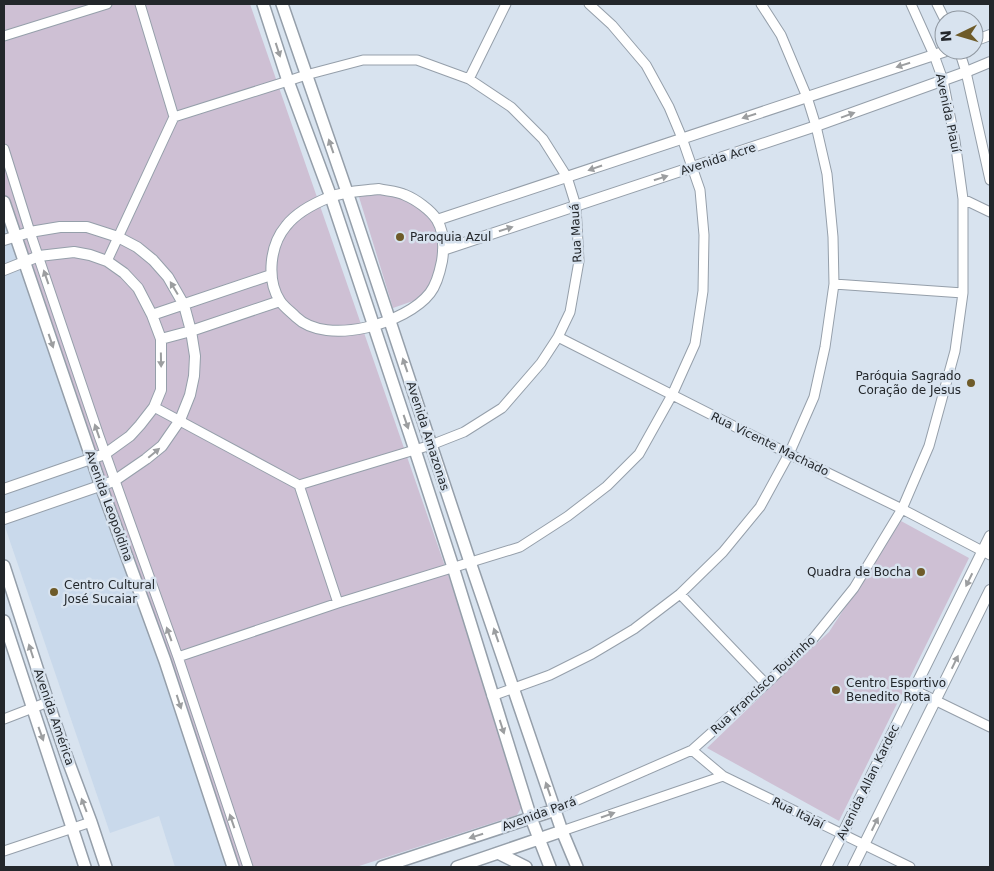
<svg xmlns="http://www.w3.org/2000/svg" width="994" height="871" viewBox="0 0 994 871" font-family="'DejaVu Sans',sans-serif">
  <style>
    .built { fill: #c9d9eb }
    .green { fill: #cec0d4 }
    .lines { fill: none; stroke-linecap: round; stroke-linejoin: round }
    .minor-casing { stroke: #959faa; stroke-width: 11 }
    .tertiary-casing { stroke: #959faa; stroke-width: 12 }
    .secondary-casing { stroke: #959faa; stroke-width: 14 }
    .minor { stroke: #fff; stroke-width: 9 }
    .tertiary { stroke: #fff; stroke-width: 10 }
    .secondary { stroke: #fff; stroke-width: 11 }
    .oneway { fill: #9c9ea0 }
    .poi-dot { fill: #6e5b29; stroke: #d8e3ef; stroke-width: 2 }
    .labels { text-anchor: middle; stroke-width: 5; stroke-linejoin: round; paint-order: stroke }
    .street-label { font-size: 12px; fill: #23272b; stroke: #d8e3ef }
    .poi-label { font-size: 12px; fill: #23272b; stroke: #d8e3ef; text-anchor: start }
  </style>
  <rect width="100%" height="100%" fill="#d8e3ef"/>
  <path class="built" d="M4,199L229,867H175L159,816L110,833L4,524Z"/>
  <path class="green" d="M4,4H250L490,696L522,807L517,815L356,867H229L4,199Z
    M376,194L401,198L419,208L433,223L440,251L436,273L428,290L413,301L393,308L359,197Z
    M901,521L969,558L839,821L707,748L810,649L813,643L816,644L829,632Z"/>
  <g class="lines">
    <defs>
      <path id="minor" d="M140,4L174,117L288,81L306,75L363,60H417L469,79L511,107L543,139L567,177L576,206L579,261L570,312L558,337L541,363L502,408L464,432L431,445L299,485L338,603
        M937,4L945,20
        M4,36L107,4
        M959,50L966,72L990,180
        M469,79L506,4
        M4,149L30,232L99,436L178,657L248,867
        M963,199L990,212
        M107,261L174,117
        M834,284L963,293
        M558,337L789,454L902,509L990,555
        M154,407L299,485
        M680,594L766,684
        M178,657L338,603L520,547L568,516L607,486L639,454L672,395L695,344L703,291L704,235L700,190L682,138L669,107L646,65L612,25L589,4
        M914,690L990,727
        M492,696L550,675L592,654L634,629L680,594L723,552L760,507L789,454L814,397L825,347L834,284L833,237L827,174L816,126L807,97L781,35L761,4
        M4,719L48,702
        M692,750L723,776L910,867
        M555,810L692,750L766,684L812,640L854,588L902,509L929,446L955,351L963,293V199L955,141L943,80L934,55L911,4
        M562,831L723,776
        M4,851L91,822"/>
      <path id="tertiary" d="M974,41L990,35
        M379,189C387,191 397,191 405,195C415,199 431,210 437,220C444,232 444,248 442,261C440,271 437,284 430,293C407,323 327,347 296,317C291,312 284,307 280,301C266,279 270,245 286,226C296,213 315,203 330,197C345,191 362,191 379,189Z
        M437,220L949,50
        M4,240L30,232L60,227H87L118,237L137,247L153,260L168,277L184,305L191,331L195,356L194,376L190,395L180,420L162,446L146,459L114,481L4,519
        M443,250L816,126L966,72L990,62
        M4,270L39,256L74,252L90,255L107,261L124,273L138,288L152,315L161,339V390L154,407L140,425L130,436L105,454L4,489
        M152,315L271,275
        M161,339L191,331L280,301
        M826,867L990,536
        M853,867L990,590"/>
      <path id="secondary" d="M263,4L288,81L331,197L415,450L453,567L531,818L550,867
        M282,4L347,192L470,562L562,831L577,867
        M4,202L101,486L165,661L233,867
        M4,566L48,702L67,758L91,822L106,867
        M4,621L85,867
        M498,853L526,867
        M382,867L555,810
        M457,867L562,831"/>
    </defs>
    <use href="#minor" class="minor-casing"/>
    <use href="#tertiary" class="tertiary-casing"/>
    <use href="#secondary" class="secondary-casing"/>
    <use href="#minor" class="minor"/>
    <use href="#tertiary" class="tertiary"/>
    <use href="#secondary" class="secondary"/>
  </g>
  <defs><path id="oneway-solid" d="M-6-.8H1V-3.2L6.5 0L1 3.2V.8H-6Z" transform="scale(1.25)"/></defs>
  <g class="oneway">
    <use href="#oneway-solid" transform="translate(278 50) rotate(72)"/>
    <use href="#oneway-solid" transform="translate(903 65) rotate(162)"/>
    <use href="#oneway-solid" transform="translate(848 115) rotate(-20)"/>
    <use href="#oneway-solid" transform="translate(749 116) rotate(162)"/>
    <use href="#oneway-solid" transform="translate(331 146) rotate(-109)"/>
    <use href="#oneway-solid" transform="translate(595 168) rotate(161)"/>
    <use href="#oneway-solid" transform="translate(661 178) rotate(-18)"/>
    <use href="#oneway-solid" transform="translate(506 229) rotate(-18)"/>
    <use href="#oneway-solid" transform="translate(46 277) rotate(-109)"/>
    <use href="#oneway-solid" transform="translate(174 288) rotate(-121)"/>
    <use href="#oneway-solid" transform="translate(51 341) rotate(71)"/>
    <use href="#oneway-solid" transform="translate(161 360) rotate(89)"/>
    <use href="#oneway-solid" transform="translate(405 365) rotate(-109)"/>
    <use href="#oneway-solid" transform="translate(406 422) rotate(71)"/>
    <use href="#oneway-solid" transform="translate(97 431) rotate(-109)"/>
    <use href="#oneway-solid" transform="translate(154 453) rotate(-40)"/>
    <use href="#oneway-solid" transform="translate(969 580) rotate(116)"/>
    <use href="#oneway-solid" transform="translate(169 634) rotate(-110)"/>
    <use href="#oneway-solid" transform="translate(496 635) rotate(-109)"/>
    <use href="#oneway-solid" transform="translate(31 651) rotate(-108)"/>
    <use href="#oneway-solid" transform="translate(955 662) rotate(-64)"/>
    <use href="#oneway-solid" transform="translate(179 702) rotate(72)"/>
    <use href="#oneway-solid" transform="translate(502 727) rotate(72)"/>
    <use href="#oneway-solid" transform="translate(41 734) rotate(70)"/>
    <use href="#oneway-solid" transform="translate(548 789) rotate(-109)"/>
    <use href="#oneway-solid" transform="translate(84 805) rotate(-111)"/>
    <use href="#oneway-solid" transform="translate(608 815) rotate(-19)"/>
    <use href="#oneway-solid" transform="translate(232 821) rotate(-109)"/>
    <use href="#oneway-solid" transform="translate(875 824) rotate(-64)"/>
    <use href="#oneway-solid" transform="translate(476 836) rotate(162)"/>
  </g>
  <g class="poi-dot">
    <circle cx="400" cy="237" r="5"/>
    <circle cx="971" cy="383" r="5"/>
    <circle cx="921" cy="572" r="5"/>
    <circle cx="54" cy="592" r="5"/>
    <circle cx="836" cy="690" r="5"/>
  </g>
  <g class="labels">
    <g class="street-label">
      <text transform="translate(948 113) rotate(78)" y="4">Avenida Piauí</text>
      <text transform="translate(718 159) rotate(-18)" y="4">Avenida Acre</text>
      <text transform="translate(576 233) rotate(-93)" y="4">Rua Mauá</text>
      <text transform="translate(428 436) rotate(72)" y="4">Avenida Amazonas</text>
      <text transform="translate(770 444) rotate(26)" y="4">Rua Vicente Machado</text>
      <text transform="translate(109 506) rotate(70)" y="4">Avenida Leopoldina</text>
      <text transform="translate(763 685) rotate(-43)" y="4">Rua Francisco Tourinho</text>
      <text transform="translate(54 717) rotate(71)" y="4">Avenida América</text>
      <text transform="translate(868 782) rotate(-64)" y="4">Avenida Allan Kardec</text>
      <text transform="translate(798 813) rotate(26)" y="4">Rua Itajaí</text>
      <text transform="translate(539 814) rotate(-20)" y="4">Avenida Pará</text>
    </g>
    <g class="poi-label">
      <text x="410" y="241">Paroquia Azul</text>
      <text x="961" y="380" text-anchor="end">Paróquia Sagrado<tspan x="961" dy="14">Coração de Jesus</tspan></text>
      <text x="911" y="576" text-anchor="end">Quadra de Bocha</text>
      <text x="64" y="589">Centro Cultural<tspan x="64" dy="14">José Sucaiar</tspan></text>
      <text x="846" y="687">Centro Esportivo<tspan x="846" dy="14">Benedito Rota</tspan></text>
    </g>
  </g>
  <rect width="994" height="871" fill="none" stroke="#23272b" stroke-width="10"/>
  <g transform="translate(959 35) rotate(265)"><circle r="24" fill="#d8e3ef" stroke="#9098a1"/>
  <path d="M0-4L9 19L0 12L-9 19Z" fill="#6e5b29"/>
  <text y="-8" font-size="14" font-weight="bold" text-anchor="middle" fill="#23272b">N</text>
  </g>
</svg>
